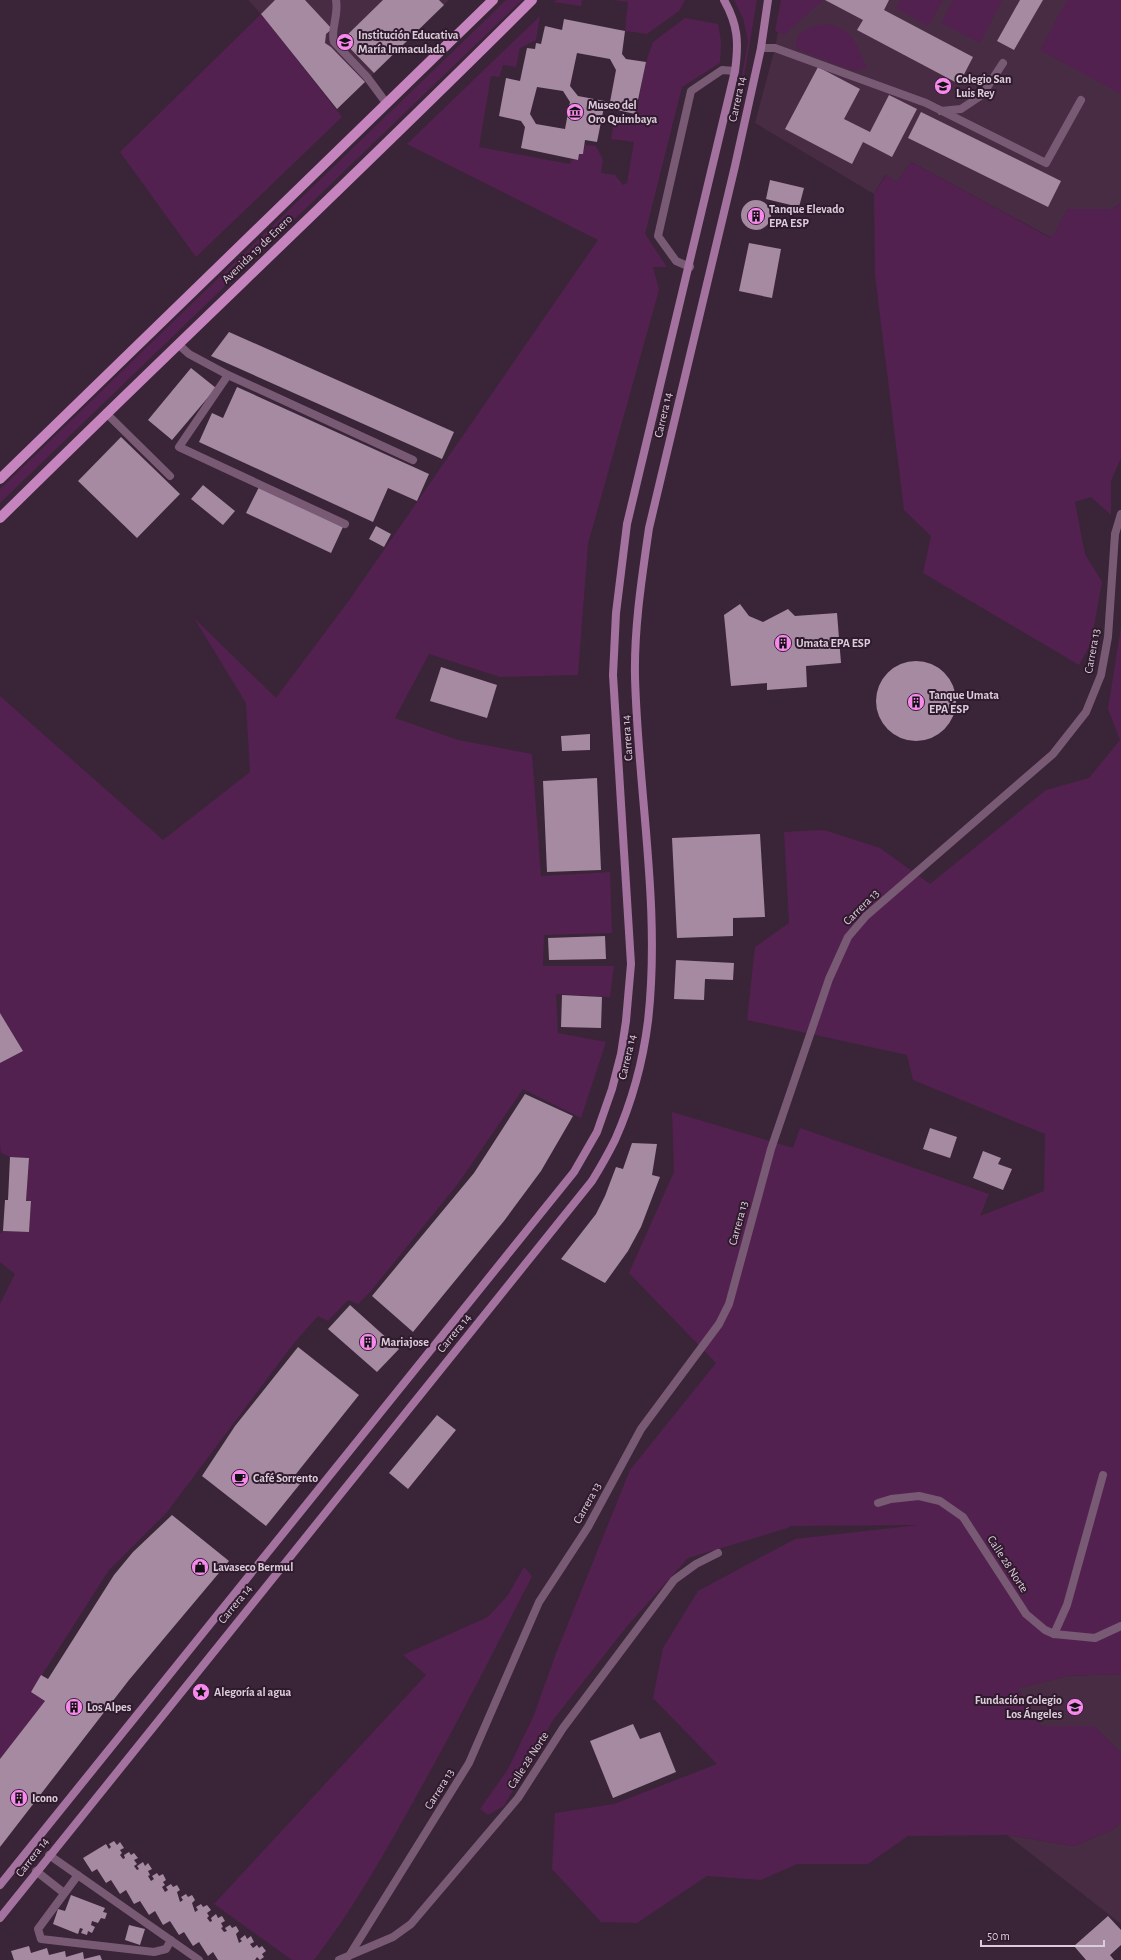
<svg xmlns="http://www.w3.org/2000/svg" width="1121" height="1960" viewBox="0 0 1121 1960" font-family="'Alegreya Sans',sans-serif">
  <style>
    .built { fill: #482c44 }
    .green { fill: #53214f }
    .building { fill: #a58aa1; fill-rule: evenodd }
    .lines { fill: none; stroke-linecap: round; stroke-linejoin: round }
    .service { stroke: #795a75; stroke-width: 8 }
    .minor { stroke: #795a75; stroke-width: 8 }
    .secondary { stroke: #a4729e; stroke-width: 8 }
    .primary { stroke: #c584bd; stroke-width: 10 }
    .labels { text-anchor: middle; stroke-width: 4; stroke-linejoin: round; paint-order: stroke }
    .poi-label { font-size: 12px; font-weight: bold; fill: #dbccd9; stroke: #301a2e; text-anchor: start }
    .street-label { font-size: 12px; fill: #dbccd9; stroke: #301a2e }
  </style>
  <rect width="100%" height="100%" fill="#3a2438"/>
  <path class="built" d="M248,0H449L337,109L261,14Z
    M784,0H1121V203L1112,209H1068L1052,238L911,162L897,182L885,175L874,194L755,123L775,48Z
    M1121,1674V1753L1094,1726H1041L1018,1688L1067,1676Z
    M1121,1823V1924L1007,1835L1074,1846L1111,1830Z"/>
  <path class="green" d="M506,0H522L0,503V489Z
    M557,0H582L581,6L553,2Z
    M614,0H685L679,11L647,34L625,31L628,2Z
    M734,0H757L740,100L738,99L748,41L743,18Z
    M781,0H823L784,35L775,31Z
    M900,0H943L928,26L896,8Z
    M953,0H1002L980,43L941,23Z
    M1067,0H1121V94L1040,50Z
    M261,14L342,117L196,257L120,152Z
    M540,16L536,40L520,48L516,67L503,65L499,77L491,76L479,147L570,164L572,159L578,160L579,154H583L585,145L596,146L603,160L601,173L615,175L623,185L627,183L634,142L611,139L614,121L634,124L646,62L653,42L685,18L718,24L721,41L720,63L682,87L645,234L667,267H653L659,290L588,544L578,675L500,677L429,654L395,718L458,740L532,754L541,876L610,872L612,933L544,935L543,966H614L610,997L556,994L558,1033L606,1042L581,1118L523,1089L457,1185L370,1292L358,1304L348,1300L328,1321L318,1316L294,1343L167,1512L109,1570L31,1692L45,1701L0,1759V1304L15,1274L0,1262V1234L3,1231L29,1232L31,1201H26L29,1158L10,1157L1,1153L0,1143V1063L23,1051L0,1013V696L163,840L250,772L246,703L194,618L276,698L350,599L598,240L407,144Z
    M826,24C854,29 855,44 867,67L855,71L796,49C794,29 811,27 826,24Z
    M911,162L1051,238L1068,209H1112L1121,203V458L1111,481V515L1091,497L1075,502L1085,554L1102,582L1091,643L1079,665L923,573L931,536L904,510L875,275L874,194L886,175L897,182Z
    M1121,627V1674L1067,1676L1018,1688L1041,1726H1094L1121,1753V1823L1111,1830L1074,1846L1007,1835L908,1836L868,1864H797L761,1880L707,1876L637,1923L601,1922L552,1869L555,1813L614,1804L717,1764L653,1698L663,1648L698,1591L795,1539L918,1525L788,1526L791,1527L688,1558L628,1625L553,1720L504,1806L488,1815L480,1809L508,1769L534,1715L555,1656L630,1470L716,1363L629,1273L674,1172L672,1112L793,1148L800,1128L989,1194L980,1216L1044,1191L1045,1134L913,1080L907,1055L747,1020L755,947L789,923L784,832L824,830L880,848L930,884L1046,790L1089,778L1120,740L1108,709Z
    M524,1567L532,1576C495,1649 458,1722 418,1793C386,1851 354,1908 314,1960H292L214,1904L426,1675L403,1655L488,1617L508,1595Z"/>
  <path class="building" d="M275,0H305L332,29L326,34L325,43L331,47L365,82L337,109L261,14Z
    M383,0H439L444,5L374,73L342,40Z
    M825,0H889L884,10L973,57L959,84L857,30L863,20Z
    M1020,0H1043L1014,50L997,41Z
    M564,19L625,31L622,54L626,59L646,62L635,114L604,107L597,142L585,140L583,154H579L578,160L521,148L525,127L521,121L499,116L506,78L520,81L527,48L535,49L536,43L541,44L545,26L562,30ZM577,53L610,59L616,70L610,102L578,96L570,86ZM537,87L563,91L570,102L565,129L536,124L530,114Z
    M818,67L860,89L844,119L870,132L889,95L917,109L892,157L863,142L852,164L785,129Z
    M921,112L1061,181L1048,207L908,138Z
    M770,180L804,188L799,207L766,199Z
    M741 215a15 15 0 1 1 30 0a15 15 0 1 1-30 0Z
    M749,243L781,249L772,298L739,291Z
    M229,332L454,432L442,459L211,356Z
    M191,368L216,388L172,440L148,420Z
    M237,387L429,474L417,501L388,488L373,522L199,442L212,413L223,418Z
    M121,437L180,494L137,538L78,481Z
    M203,485L235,511L223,525L191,499Z
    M259,487L343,527L331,553L246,513Z
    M376,526L391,534L384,547L369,539Z
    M740,604L749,616L763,622L788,609L795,616L837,613L841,663L806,666L807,687L767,690V683L731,686L724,615Z
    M876 701a40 40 0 1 1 80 0a40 40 0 1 1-80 0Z
    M441,667L497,685L487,718L430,701Z
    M590,734V750L562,751L561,736Z
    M597,778L601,870L547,872L543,781Z
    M760,834L765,917L733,918V936L677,938L672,838Z
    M605,936L606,959L549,960L548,938Z
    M676,960L734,963L733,980L705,979L704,1000L674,999Z
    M562,995L602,997L601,1028L561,1027Z
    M0,1013L23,1051L0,1063Z
    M525,1094L573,1116L541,1171L504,1221L413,1332L372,1296L474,1173Z
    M930,1128L957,1137L950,1158L923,1149Z
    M632,1143L657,1144L652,1175L660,1177L641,1227L628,1251L605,1283L561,1259L596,1214L605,1196L616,1167L623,1169Z
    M983,1151L1001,1158L998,1164L1012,1169L1003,1190L973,1178Z
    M10,1157L29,1158L26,1201H31L29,1232L3,1231L5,1200H8Z
    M350,1305L399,1349L377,1372L328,1329Z
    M298,1347L359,1395L296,1474L304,1479L266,1526L202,1476L235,1426Z
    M437,1415L456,1430L408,1489L389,1473Z
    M172,1515L229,1561L129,1680L0,1847V1759L45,1701L31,1692L41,1675L48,1679L114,1575L133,1552Z
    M633,1724L640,1739L660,1732L676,1772L613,1798L590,1741Z
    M114,1841L117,1845L120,1842L124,1848L120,1850L122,1853L120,1855L123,1859L125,1858L124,1855L129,1852L131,1855L134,1853L138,1858L134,1860L137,1864L134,1866L137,1870L139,1869L137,1866L143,1862L145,1866L148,1863L152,1869L148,1871L150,1875L148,1876L151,1881L154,1879L152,1876L157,1873L159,1876L163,1874L166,1880L163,1882L165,1885L162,1887L165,1892L168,1890L166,1887L171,1884L173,1887L177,1885L180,1890L177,1892L180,1902L183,1900L181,1897L186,1894L188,1897L192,1895L195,1900L192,1903L195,1912L198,1910L196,1907L201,1904L203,1907L207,1905L211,1910L207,1913L209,1916L207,1918L210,1922L212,1921L211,1918L216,1914L218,1918L222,1916L225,1921L221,1923L223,1927L221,1928L224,1932L227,1931L225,1928L230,1925L232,1928L236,1926L239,1931L236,1934L239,1943L242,1941L240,1939L245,1935L247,1939L251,1936L254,1942L250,1944L253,1948L257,1945L259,1948L262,1946L266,1951L262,1954L264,1957L260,1960L257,1957L255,1960H218L213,1952L208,1956L199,1942L193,1946L184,1932L179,1935L170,1921L163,1925L155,1911L149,1915L140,1901L134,1904L126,1890L120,1894L111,1880L106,1883L97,1869L92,1872L83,1858L106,1844L109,1849L111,1847L109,1844Z
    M71,1895L105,1908L103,1912L107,1913L105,1919L101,1918L98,1923L92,1921L91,1925L95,1927L92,1933L88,1931L87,1935L81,1933L83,1929L80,1928L78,1934L53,1924L58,1909L65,1911Z
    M1108,1916L1121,1930V1945L1110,1955L1114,1960H1086L1074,1946Z
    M129,1925L145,1929L140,1945L125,1940Z
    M29,1946L31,1953L47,1948L49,1955L65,1951L66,1957L83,1952L84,1959L100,1955L102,1960H14L11,1951Z"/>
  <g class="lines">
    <path class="service" d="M336,0C339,15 330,31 334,42L367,77L387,104
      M761,48H775L926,103L1046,163L1081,100
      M941,111L961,109L982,95L1003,63
      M690,267L676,261L658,236L691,91L722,70L735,71
      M178,344L189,354L228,375L413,460
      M228,375L179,447L345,524
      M106,413L170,476
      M1054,1634L1067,1605L1103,1475
      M49,1855L199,1960
      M36,1871L64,1893
      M78,1875L38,1929L41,1939L154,1952L166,1949L171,1940"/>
    <path class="minor" d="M878,1503L891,1499L919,1496L940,1501L963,1517L1026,1614L1045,1630L1054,1634L1095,1638L1121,1626
      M349,1956L469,1763L539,1602L588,1527L641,1429L719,1324L729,1304L771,1149L829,979L848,937L866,916L1053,754L1086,712L1101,675L1108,637L1115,534L1121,514
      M339,1960L393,1937L411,1924L518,1798L563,1728L674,1580L696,1564L718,1553"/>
    <path class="secondary" d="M0,1885L574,1172L597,1132L612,1089L621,1054L626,1021L631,964L613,675L616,613L627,524L735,71C739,42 738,25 724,0
      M0,1918L592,1181C600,1168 608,1154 615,1140C631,1104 643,1061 648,1021C661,907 638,792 635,677C634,627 642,577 649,528L735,166L761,48L768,0"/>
    <path class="primary" d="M0,479L493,0
      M0,518C176,344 357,175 532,0"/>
  </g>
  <defs>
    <symbol id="university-disc" viewBox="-11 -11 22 22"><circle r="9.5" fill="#f788ec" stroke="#301a2e"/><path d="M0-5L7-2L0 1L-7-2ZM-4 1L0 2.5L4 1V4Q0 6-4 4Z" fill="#111"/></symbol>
    <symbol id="museum-disc" viewBox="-11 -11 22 22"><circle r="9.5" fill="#f788ec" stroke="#301a2e"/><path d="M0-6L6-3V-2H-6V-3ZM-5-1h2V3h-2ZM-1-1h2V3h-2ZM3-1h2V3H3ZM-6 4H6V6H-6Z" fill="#111"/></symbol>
    <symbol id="building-disc" viewBox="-11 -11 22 22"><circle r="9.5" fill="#f788ec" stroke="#301a2e"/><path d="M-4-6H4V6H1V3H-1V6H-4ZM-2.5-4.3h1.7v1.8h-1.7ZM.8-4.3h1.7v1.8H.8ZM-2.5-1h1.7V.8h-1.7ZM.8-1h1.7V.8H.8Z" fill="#111"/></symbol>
    <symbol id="cafe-disc" viewBox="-11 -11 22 22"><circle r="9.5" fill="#f788ec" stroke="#301a2e"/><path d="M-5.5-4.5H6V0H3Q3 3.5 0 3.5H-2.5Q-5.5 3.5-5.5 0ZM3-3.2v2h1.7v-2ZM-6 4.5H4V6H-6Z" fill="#111"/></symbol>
    <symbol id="shop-disc" viewBox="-11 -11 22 22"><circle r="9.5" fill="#f788ec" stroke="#301a2e"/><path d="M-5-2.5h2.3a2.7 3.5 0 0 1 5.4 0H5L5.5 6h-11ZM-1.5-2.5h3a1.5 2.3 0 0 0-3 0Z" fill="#111"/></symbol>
    <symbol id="sight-disc" viewBox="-11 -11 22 22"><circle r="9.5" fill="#f788ec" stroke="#301a2e"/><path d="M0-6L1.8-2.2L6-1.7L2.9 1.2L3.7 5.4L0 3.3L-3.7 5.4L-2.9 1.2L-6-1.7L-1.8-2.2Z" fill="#111"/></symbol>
  </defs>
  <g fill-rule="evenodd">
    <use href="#university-disc" x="335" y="32" width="20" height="20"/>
    <use href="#university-disc" x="933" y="76" width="20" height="20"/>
    <use href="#museum-disc" x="565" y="102" width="20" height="20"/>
    <use href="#building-disc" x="746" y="206" width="20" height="20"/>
    <use href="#building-disc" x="773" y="633" width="20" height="20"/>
    <use href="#building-disc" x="906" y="692" width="20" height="20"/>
    <use href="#building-disc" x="358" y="1332" width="20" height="20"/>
    <use href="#cafe-disc" x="230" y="1468" width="20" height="20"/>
    <use href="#shop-disc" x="190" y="1557" width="20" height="20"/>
    <use href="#sight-disc" x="191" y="1682" width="20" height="20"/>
    <use href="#building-disc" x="64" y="1697" width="20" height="20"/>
    <use href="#university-disc" x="1065" y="1697" width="20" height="20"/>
    <use href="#building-disc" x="9" y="1788" width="20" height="20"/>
  </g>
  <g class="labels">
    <g class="poi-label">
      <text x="358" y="39">Institución Educativa<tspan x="358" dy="14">María Inmaculada</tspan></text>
      <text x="956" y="83">Colegio San<tspan x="956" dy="14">Luis Rey</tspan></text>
      <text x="588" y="109">Museo del<tspan x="588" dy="14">Oro Quimbaya</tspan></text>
      <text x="769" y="213">Tanque Elevado<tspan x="769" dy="14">EPA ESP</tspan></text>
      <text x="796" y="647">Umata EPA ESP</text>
      <text x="929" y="699">Tanque Umata<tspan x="929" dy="14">EPA ESP</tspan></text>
      <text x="381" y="1346">Mariajose</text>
      <text x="253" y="1482">Café Sorrento</text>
      <text x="213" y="1571">Lavaseco Bermul</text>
      <text x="214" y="1696">Alegoría al agua</text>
      <text x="1062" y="1704" text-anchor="end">Fundación Colegio<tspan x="1062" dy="14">Los Ángeles</tspan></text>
      <text x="87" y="1711">Los Alpes</text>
      <text x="32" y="1802">Icono</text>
    </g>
    <g class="street-label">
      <text transform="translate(737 99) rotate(-78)" y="4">Carrera 14</text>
      <text transform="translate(257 249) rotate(-44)" y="4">Avenida 19 de Enero</text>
      <text transform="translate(663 415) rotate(-77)" y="4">Carrera 14</text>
      <text transform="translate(1092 651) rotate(-80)" y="4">Carrera 13</text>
      <text transform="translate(627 738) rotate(-94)" y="4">Carrera 14</text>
      <text transform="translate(861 907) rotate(-45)" y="4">Carrera 13</text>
      <text transform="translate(627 1057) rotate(-77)" y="4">Carrera 14</text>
      <text transform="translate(738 1223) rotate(-75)" y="4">Carrera 13</text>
      <text transform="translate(454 1333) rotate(-51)" y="4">Carrera 14</text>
      <text transform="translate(587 1503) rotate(-61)" y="4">Carrera 13</text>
      <text transform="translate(1008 1564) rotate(57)" y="4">Calle 28 Norte</text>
      <text transform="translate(235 1604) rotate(-51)" y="4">Carrera 14</text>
      <text transform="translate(528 1760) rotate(-57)" y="4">Calle 28 Norte</text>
      <text transform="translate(439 1789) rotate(-58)" y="4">Carrera 13</text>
      <text transform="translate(32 1857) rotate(-52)" y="4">Carrera 14</text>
    </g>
  </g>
  <path d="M981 1940v6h123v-6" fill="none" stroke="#dbccd9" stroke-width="2"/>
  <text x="987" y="1940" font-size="12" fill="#dbccd9" stroke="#301a2e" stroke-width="3" paint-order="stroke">50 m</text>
</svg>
